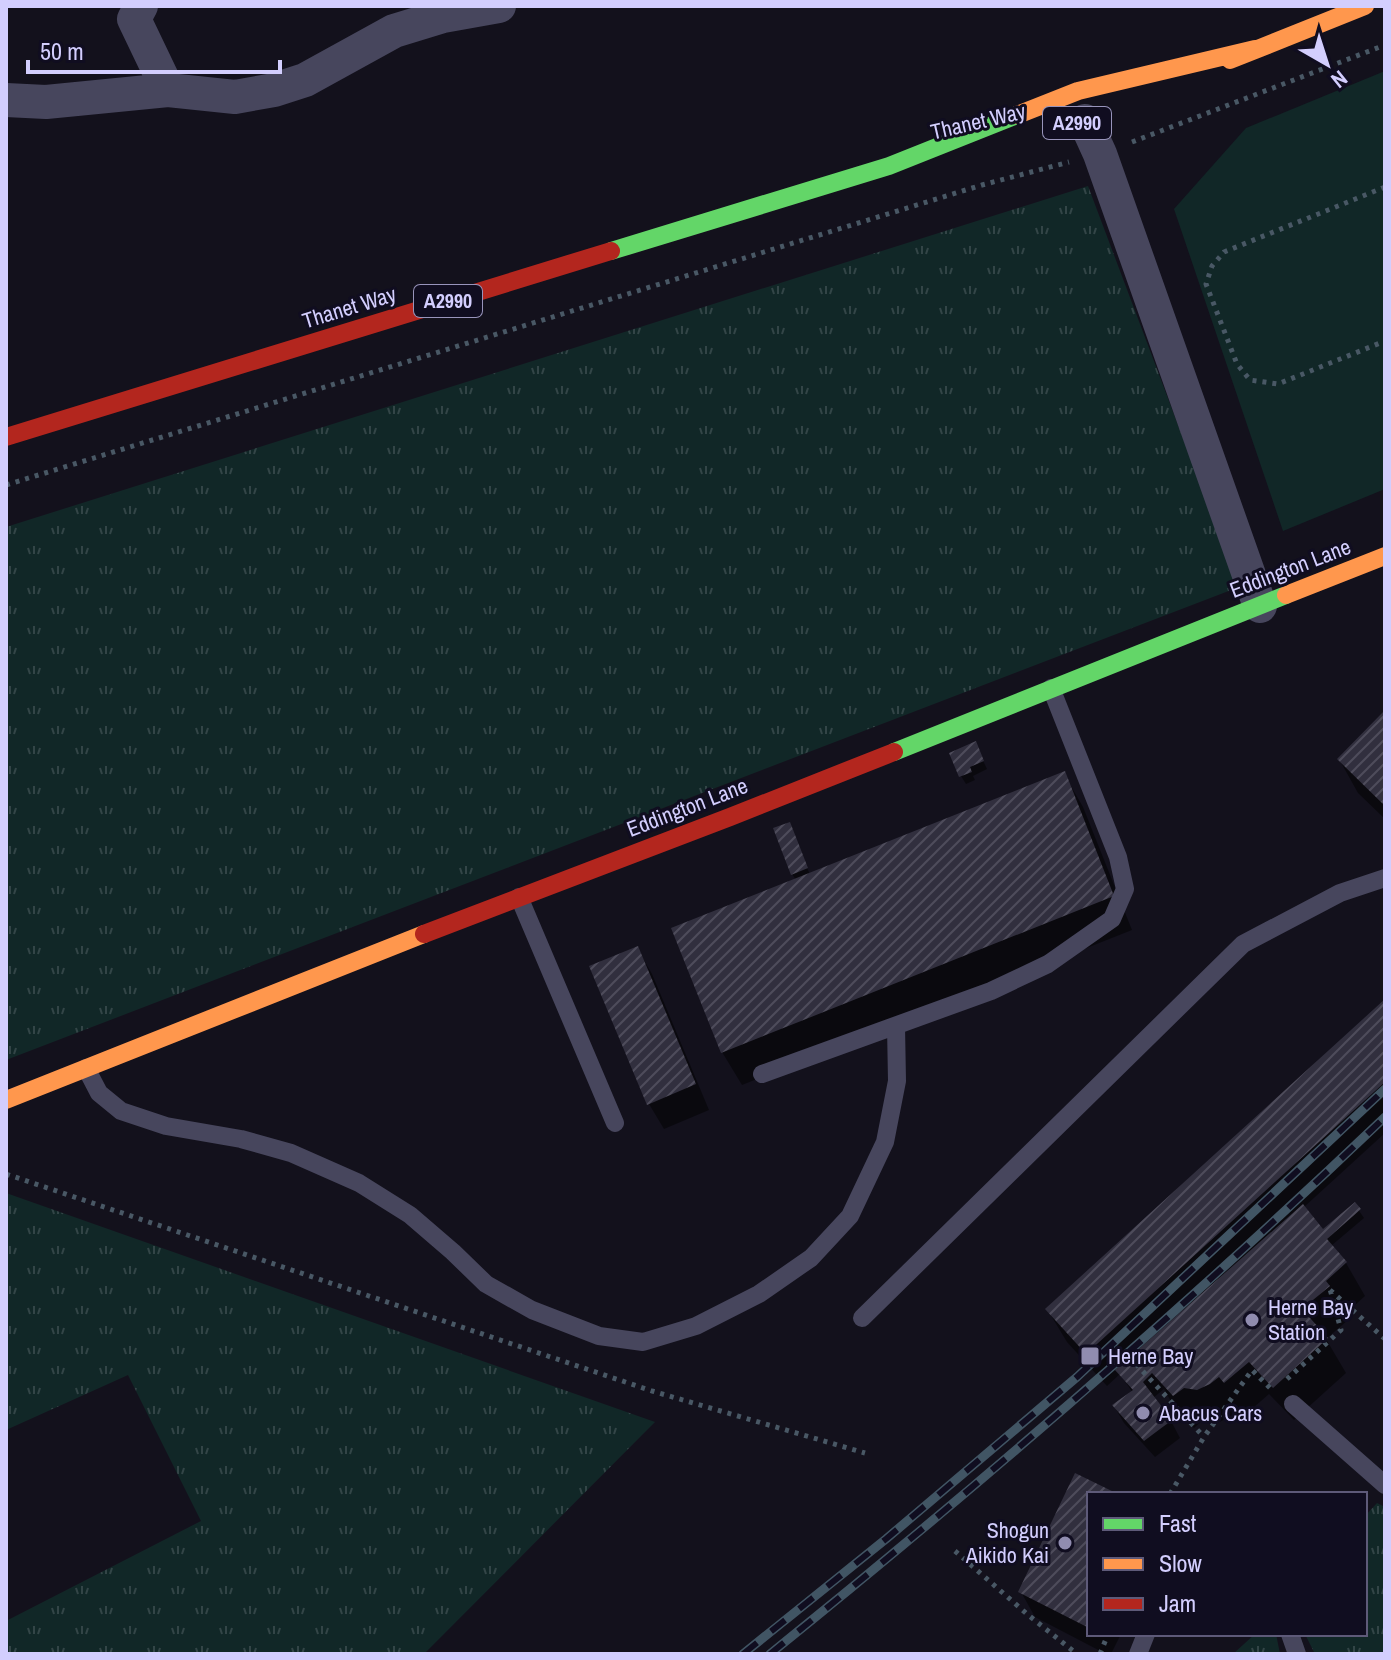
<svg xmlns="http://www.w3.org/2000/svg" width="1391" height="1660" viewBox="0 0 1391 1660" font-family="'Archivo Narrow',sans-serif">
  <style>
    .grass { fill: url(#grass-tufts) }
    .garden { fill: #112727 }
    .shadow { fill: #0007 }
    .building { fill: url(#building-hatch) }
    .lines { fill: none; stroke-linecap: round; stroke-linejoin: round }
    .path { stroke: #495865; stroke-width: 5; stroke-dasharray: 4 6; stroke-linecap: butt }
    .lane { stroke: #47465d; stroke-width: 18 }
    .street { stroke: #47465d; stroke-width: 34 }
    .fast { stroke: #63d668; stroke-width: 18 }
    .slow { stroke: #ff974d; stroke-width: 18 }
    .jam { stroke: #b3261e; stroke-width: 18 }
    .rail-casing { stroke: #415564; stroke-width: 9 }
    .rail { stroke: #100d20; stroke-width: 6; stroke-dasharray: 18; stroke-linecap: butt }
    .poi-dot { fill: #908caf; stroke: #100d20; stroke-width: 3 }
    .labels { text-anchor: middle; stroke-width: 6; stroke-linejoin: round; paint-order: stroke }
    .shield { fill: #100d20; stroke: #9894bb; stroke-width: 2 }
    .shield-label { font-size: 20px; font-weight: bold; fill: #d3cefe }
    .street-label { font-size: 22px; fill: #d3cefe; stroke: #100d20 }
    .poi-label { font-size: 22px; fill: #d3cefe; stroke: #100d20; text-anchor: start }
  </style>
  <defs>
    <pattern id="grass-tufts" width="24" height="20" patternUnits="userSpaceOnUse" patternTransform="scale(2)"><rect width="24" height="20" fill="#112727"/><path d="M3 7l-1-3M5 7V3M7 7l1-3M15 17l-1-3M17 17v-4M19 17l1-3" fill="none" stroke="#334547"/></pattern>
    <pattern id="building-hatch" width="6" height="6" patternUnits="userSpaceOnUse" patternTransform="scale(2)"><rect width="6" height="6" fill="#312f3e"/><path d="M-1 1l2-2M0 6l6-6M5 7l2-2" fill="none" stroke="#4e4c5b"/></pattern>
  </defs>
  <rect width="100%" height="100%" fill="#13111c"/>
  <path class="grass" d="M1088,186L1239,587L6,1060V527Z
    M6,1193L655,1422L424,1654H6V1621L201,1521L128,1375L6,1430Z
    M1377,1503L1385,1507V1654H1315L1305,1634H1365V1516Z
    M1255,1634H1276L1280,1654H1233Z"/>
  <path class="garden" d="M1385,71V489L1283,531L1174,209L1246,128Z"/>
  <path class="shadow" d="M1385,712V819L1358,793L1339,759Z
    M979,752L987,769L973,776L975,780L966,784L961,776Z
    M1064,774L1083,807L1132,930L742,1085L722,1052L796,880L792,874L790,824L810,875Z
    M637,948L652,974L709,1110L664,1129L649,1104Z
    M1385,1002V1133L1303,1208L1322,1232L1355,1205L1364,1218L1331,1246L1346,1263L1365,1296L1345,1314L1348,1320L1326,1339L1346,1373L1294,1420L1269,1394L1245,1415L1239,1409L1230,1417L1217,1423L1203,1420L1194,1428L1174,1407L1164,1389L1153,1398L1171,1421L1180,1438L1155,1457L1124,1423L1114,1406L1133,1393L1120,1374L1107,1386L1067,1342L1047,1309Z
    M1076,1475L1114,1494H1089V1634H1121L1111,1654H1106L1035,1617L1021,1592Z"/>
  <path class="building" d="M1385,710V806L1337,759Z
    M976,741L984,761L970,767L972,772L959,777L949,753Z
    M1065,771L1114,896L721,1053L671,928Z
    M790,822L808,868L791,875L773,828Z
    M638,946L696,1084L647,1105L589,966Z
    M1385,999V1082L1086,1354L1045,1309Z
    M1355,1202L1361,1209L1327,1239L1347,1262L1326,1281L1330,1286L1302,1309L1328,1338L1273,1388L1249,1362L1224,1383L1219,1377L1210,1384L1197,1390L1184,1388L1173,1396L1152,1373L1143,1382L1172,1420L1144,1441L1112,1405L1133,1390L1115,1370L1303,1204L1323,1229Z
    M1075,1473L1118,1494H1089V1628L1018,1592Z"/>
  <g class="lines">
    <path class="path" d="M1132,142L1385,45
      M1385,187L1224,252L1212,266L1206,284L1237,364L1250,380L1278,384L1385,341
      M6,485L982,185L1069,162
      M6,1174L652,1391L865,1453
      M1330,1290L1385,1339
      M1136,1364L1204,1437
      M1287,1379L1341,1330L1330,1289
      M1170,1494L1204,1437L1252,1370L1273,1391
      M955,1551L1027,1614L1077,1654
      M1100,1654L1108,1634"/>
    <path class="lane" d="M519,897L615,1123
      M86,1068L99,1093L121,1111L166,1126L241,1139L291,1153L359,1183L410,1215L453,1252L486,1284L532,1310L599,1336L643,1342L696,1326L759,1294L811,1258L850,1216L885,1142L897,1081L896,1026
      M762,1074L991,991L1048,964L1112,919L1125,889L1118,857L1051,688
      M862,1318L1243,944L1340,893L1385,878
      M1293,1404L1385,1485
      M1290,1634L1297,1654
      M1138,1654L1146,1634"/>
    <path class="street" d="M141,6L134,19L168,90
      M6,100L46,102L168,90L235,97L274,90L305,80L394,31L443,16L499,6
      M1085,121L1100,154L1260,606"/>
    <path class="fast" d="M611,251L889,166L1017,115
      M894,752L1286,595"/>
    <path class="slow" d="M1230,60L1365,6
      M1017,115L1078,91L1255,49
      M1286,595L1385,556
      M6,1100L424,934"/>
    <path class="jam" d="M6,437L611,251
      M424,934L730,817L894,752"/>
    <defs>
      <path id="rail" d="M743,1654L886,1539L1077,1377L1385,1089
        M770,1654C982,1483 1188,1305 1385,1117"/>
    </defs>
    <use href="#rail" class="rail-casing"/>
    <use href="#rail" class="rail"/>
  </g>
  <g class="poi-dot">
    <circle cx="1252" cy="1320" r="8"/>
    <rect x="1080" y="1346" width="20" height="20" rx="4"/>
    <circle cx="1143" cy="1413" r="8"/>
    <circle cx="1065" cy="1543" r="8"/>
  </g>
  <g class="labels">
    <g class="shield">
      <rect x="1043" y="107" width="68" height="32" rx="6"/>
      <rect x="414" y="285" width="68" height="32" rx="6"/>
    </g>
    <g class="shield-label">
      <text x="1077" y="130">A2990</text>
      <text x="448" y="308">A2990</text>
    </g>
    <g class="street-label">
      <text transform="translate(978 121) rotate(-13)" y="8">Thanet Way</text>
      <text transform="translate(349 307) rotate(-17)" y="8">Thanet Way</text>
      <text transform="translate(1290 568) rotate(-21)" y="8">Eddington Lane</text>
      <text transform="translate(687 807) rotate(-21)" y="8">Eddington Lane</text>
    </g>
    <g class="poi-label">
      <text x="1268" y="1315">Herne Bay<tspan x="1268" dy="25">Station</tspan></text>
      <text x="1108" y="1364">Herne Bay</text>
      <text x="1159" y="1421">Abacus Cars</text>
      <text x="1049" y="1538" text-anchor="end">Shogun<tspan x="1049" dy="25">Aikido Kai</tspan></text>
    </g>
  </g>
  <rect width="1391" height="1660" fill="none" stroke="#d3cefe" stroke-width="16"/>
  <rect x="1087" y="1492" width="280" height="144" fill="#100d20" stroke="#5e5a79" stroke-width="2"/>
  <rect x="1103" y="1518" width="40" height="12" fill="#63d668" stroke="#5e5a79" stroke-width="2"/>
  <text x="1159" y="1532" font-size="24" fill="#d3cefe">Fast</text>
  <rect x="1103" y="1558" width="40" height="12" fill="#ff974d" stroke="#5e5a79" stroke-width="2"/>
  <text x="1159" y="1572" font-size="24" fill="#d3cefe">Slow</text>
  <rect x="1103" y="1598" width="40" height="12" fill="#b3261e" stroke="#5e5a79" stroke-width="2"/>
  <text x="1159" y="1612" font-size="24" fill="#d3cefe">Jam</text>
  <g transform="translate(1327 64) rotate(141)" stroke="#100d20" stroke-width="6" paint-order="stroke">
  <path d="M0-6L14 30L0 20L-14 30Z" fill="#d3cefe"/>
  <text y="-12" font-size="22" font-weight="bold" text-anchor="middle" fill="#d3cefe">N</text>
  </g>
  <path d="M28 60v12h252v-12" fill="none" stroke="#d3cefe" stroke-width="4"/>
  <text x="40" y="60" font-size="24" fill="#d3cefe" stroke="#100d20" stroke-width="6" paint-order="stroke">50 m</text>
</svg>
